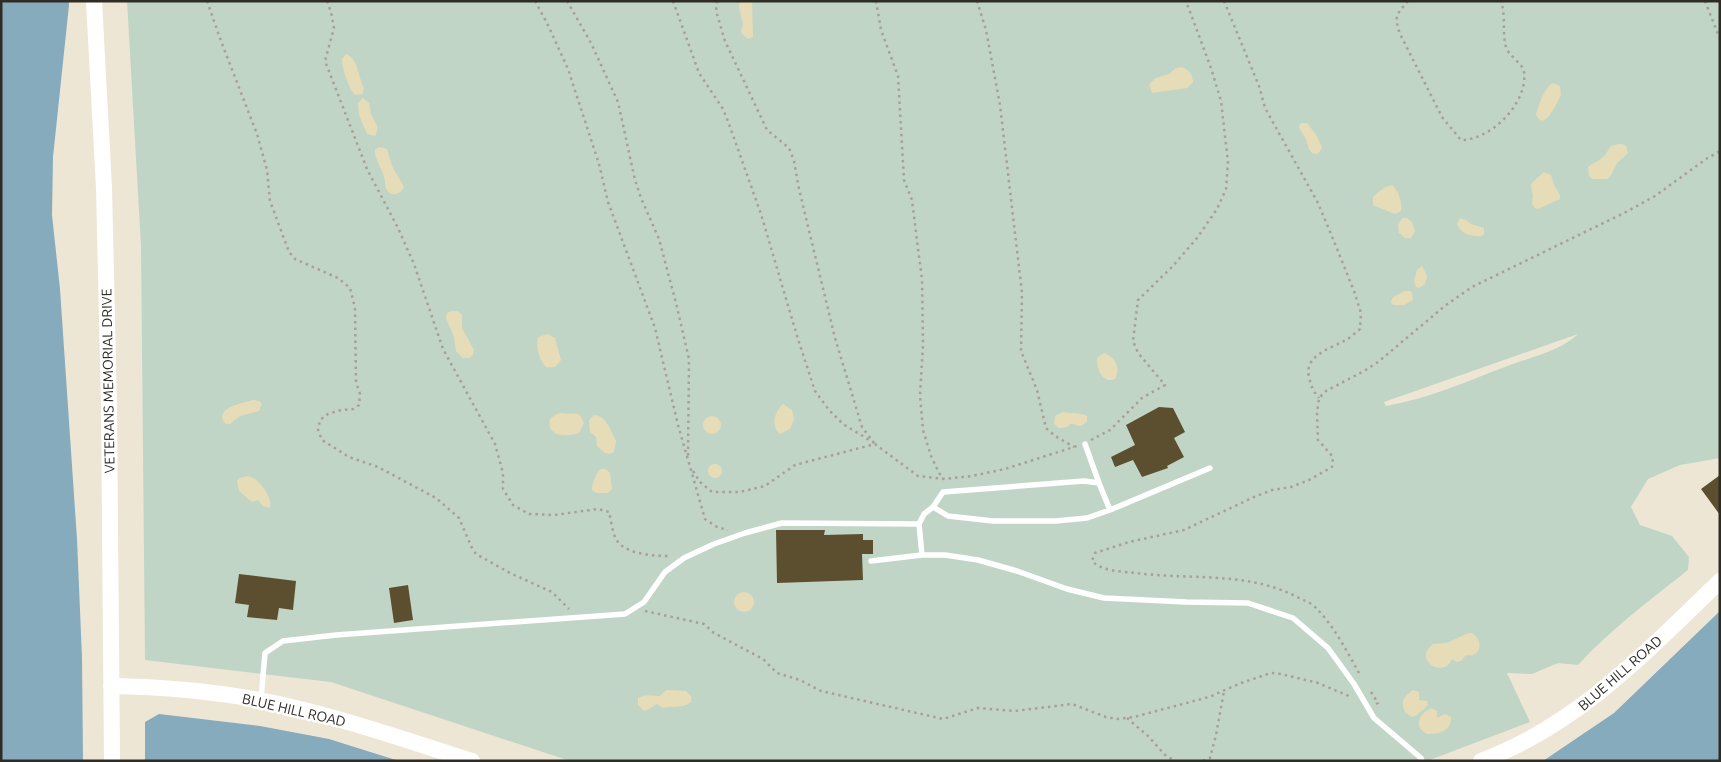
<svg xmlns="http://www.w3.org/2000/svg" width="1721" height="762" viewBox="0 0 1721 762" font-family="Ubuntu,sans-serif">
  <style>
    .green { fill: #c1d5c6; fill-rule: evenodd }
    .sand { fill: #e6ddb8 }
    .water { fill: #85abbd }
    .building { fill: #5c4f30 }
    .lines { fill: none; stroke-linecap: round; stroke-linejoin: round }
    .path { stroke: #a6a194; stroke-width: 2.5; stroke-dasharray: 2.5 4; stroke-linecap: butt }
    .lane { stroke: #fff; stroke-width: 5.5 }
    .secondary { stroke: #fff; stroke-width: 16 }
    .labels { text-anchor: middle; stroke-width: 5; stroke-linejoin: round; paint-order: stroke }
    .street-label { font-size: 14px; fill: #2e2c25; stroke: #fff }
  </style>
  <rect width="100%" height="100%" fill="#ede6d5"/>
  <path class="green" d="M127,1H1720V458L1680,465L1648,479L1631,507L1640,525L1672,536L1689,557L1688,570C1650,600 1611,629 1578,665L1558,663L1532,674L1507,673L1530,722L1427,761H570L331,682L145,660L141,246ZM1578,334C1562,350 1532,357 1510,365C1467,381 1431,398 1386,406L1384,402Z"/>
  <path class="sand" d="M740,1H752L753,37L748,39L742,34L741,32L743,24L739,7Z
    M346,54C358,58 358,77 364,88L362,94L355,95C349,89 342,68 342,59Z
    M1182,67C1190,71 1192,74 1193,82L1187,88L1152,93L1149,84L1156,78L1169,74L1176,68Z
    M1553,83L1560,86L1561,95C1557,102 1544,134 1536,114C1540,103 1543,89 1553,83Z
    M363,98L369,103C370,107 370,113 372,116C376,124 380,127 375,136L367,134L359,115L358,103Z
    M1301,123H1307L1317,136L1322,148L1318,154C1308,154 1309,147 1306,139C1304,135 1301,132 1299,127Z
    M1622,144L1626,146L1628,153L1617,163L1611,175L1607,179H1592L1589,176L1588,167C1593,163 1599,161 1603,157C1612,149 1605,145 1622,144Z
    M379,147L387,149L392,166L404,187C399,197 388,197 385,185C385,182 385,179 384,177C382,169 377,162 375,154V150Z
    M1544,172L1551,175L1554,185L1560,195V199L1538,209L1535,208L1532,204L1533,196L1531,186L1532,183Z
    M1392,185C1398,190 1403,203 1401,211L1395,214L1373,205V197C1378,192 1384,187 1392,185Z
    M1403,218H1407L1412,222L1415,231L1411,238H1405L1399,233L1398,225Z
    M1460,218L1466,220L1471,224L1484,228V234L1482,236C1472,237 1461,234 1457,224Z
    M1422,266L1427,276L1425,284L1419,288L1416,287L1414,281L1417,270Z
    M1405,291H1410L1412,293L1413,300L1404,305H1393L1391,302L1393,297Z
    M451,311H457L462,315V328L474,350L473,355L469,358H463L456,351L454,337L446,318L447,313Z
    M548,334L555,338L561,360C556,367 554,368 546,367C539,360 536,347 538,337Z
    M1104,353C1115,357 1121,367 1115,379C1103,384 1096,369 1097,358Z
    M254,400L259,401L262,404L259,411L240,416L230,424H226C211,409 244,402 254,400Z
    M783,404L792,410L794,419L790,429L780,434C770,426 775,411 783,404Z
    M1063,412C1070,414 1080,412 1087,416V422C1078,429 1079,424 1070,424L1067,427L1059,428L1054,424L1055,416Z
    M561,413C567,415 574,412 580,415L584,423L579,433C566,437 546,437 550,419L555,415Z
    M594,415C607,416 611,431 616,441L614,452L610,454L605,453L597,446L596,437L590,432L589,420Z
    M703 425a9 9 0 1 1 18 0a9 9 0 1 1-18 0Z
    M708 471a7 7 0 1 1 14 0a7 7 0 1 1-14 0Z
    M601,469H606L610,473L612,489L608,493H597L592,490C592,483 596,473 601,469Z
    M248,476C259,478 273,498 270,508L263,506L258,500L252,502L239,491L237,481L240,478Z
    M734 602a10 10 0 1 1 20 0a10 10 0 1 1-20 0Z
    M1471,633C1484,639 1482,658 1466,655L1461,661L1457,662L1452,659C1444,679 1412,661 1433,644L1447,643L1466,634Z
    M666,690L686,691L691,696V702C682,709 673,705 663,708L657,704L647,710L644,711L638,705V698C646,694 652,696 660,696Z
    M1413,690L1419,692V700L1427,701L1428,705L1417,715L1412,717L1405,712C1400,701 1404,697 1413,690Z
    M1431,708L1437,711V718L1445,714L1451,717C1452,731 1439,734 1427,734C1413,726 1419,714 1431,708Z"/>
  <path class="water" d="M1,1H69V5L53,157L52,215L60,289L77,539L82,658L83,761H1Z
    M1720,611V761H1543L1614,713Z
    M159,714L260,726L329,739L399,761H145V722Z"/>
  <path class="building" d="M1159,407L1173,408L1185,432L1174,438L1184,457L1167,466L1168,468L1142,477L1133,460L1115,467L1111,457L1135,445L1126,425Z
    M1720,475V515L1701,489Z
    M776,530H825L824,535L863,534V540H873V554H862L863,580L777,583Z
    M239,574L296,581L293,610L279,608L277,620L247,617L249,605L235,603Z
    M408,585L413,620L394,623L389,588Z"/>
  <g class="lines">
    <path class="path" d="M207,1L221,41L257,134L267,170L270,201L289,252L295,259L338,278L350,288L355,308L356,382L360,394L359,405L353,409L341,410L328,414L320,420L318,430L322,440L349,457L378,467L436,498L459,518L472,548L476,554L510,573L552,592L569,609
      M327,1L331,12L334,28L325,61L367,169L398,228L414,264L443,349L495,444L503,473V489L513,505L529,514L554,515L598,509L609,512C611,520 612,531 616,539C625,555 655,556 671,556
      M535,1L547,23L568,69L599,164L608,202L655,328L678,425L705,519L717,527L728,530
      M567,1L591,43L618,102L635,180L641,198L659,239L676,303L689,359L688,457
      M673,1L699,73L723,109L729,124L761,214L797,336L815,391L829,410L843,424L874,443
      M717,1L716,11L725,41L767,130L789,148L794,161L799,189L835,338L862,427L874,443
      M876,1L881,30L898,76L904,180L912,200L917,241L922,279L923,345L920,396L923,430L931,456L939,473L944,479
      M977,1L986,30L1000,105L1022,293L1021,351L1037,390L1046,428L1055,436L1074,447
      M1224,1L1259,86L1265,108L1318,203L1331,234L1354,291L1361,313L1360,329C1355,333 1350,338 1344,341C1329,349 1304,356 1309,377C1311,386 1313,391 1319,398
      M1408,1C1396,15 1394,16 1400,34L1442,117L1461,140C1491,140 1528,103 1524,72C1522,62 1509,57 1506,47C1502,33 1506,16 1501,1
      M1705,1L1720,39
      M1091,440L1110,430L1142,398L1165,385L1138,353L1133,341L1138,300L1172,267L1197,238L1217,209L1226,189L1228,162L1221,101L1211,68L1186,1
      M693,471L700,482L712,492H740L765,486L795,465L875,444L918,476L944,479L972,476L1005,469L1077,446
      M645,611L704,624L714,633L763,659L777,673L800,680L821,691L943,719L978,708L1015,711L1072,704L1106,717L1117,719L1134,717L1209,697L1241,683L1271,673L1281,674L1318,683L1349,696
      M1359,673C1346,650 1333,624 1314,606C1309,602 1303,600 1297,597C1247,571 1189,580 1135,573C1121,571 1103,572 1092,561L1095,553L1129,542L1184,530L1254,497L1272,490L1291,487L1309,480L1332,467L1333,457L1318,440L1317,413L1319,398L1326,391L1364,371L1378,362L1446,305L1472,287L1628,211L1655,196L1706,159L1720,151
      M1371,692L1378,703L1376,704
      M1127,718L1148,736L1166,756L1176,761
      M1203,761L1210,758L1216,735L1224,691"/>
    <path class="lane" d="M1085,444L1099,483
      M933,507L948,516L993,521H1056L1087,518L1110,510L1210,468
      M919,524L924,514L933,507L943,492L1084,481L1099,483L1110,510
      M871,561L922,555H945L978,560L1017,571L1067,589L1104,598L1186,602L1248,603L1293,618L1328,648L1354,684L1374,718L1421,758L1422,761
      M261,699L265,653L283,641L336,635L625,614L644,602L665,572L684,558L714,544L745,533L782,523L919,524L922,555"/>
    <path class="secondary" d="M94,1L104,188L109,405L112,761
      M111,686C173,687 241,694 300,709C358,723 415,743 472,761
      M1481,761C1578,725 1647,651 1720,581"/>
  </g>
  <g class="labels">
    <g class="street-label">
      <text transform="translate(108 381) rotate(-91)" y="5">VETERANS MEMORIAL DRIVE</text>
      <text transform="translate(1620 673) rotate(-41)" y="5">BLUE HILL ROAD</text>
      <text transform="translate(294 710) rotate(13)" y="5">BLUE HILL ROAD</text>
    </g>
  </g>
  <rect width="1721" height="762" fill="none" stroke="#2e2c25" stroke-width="5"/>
</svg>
